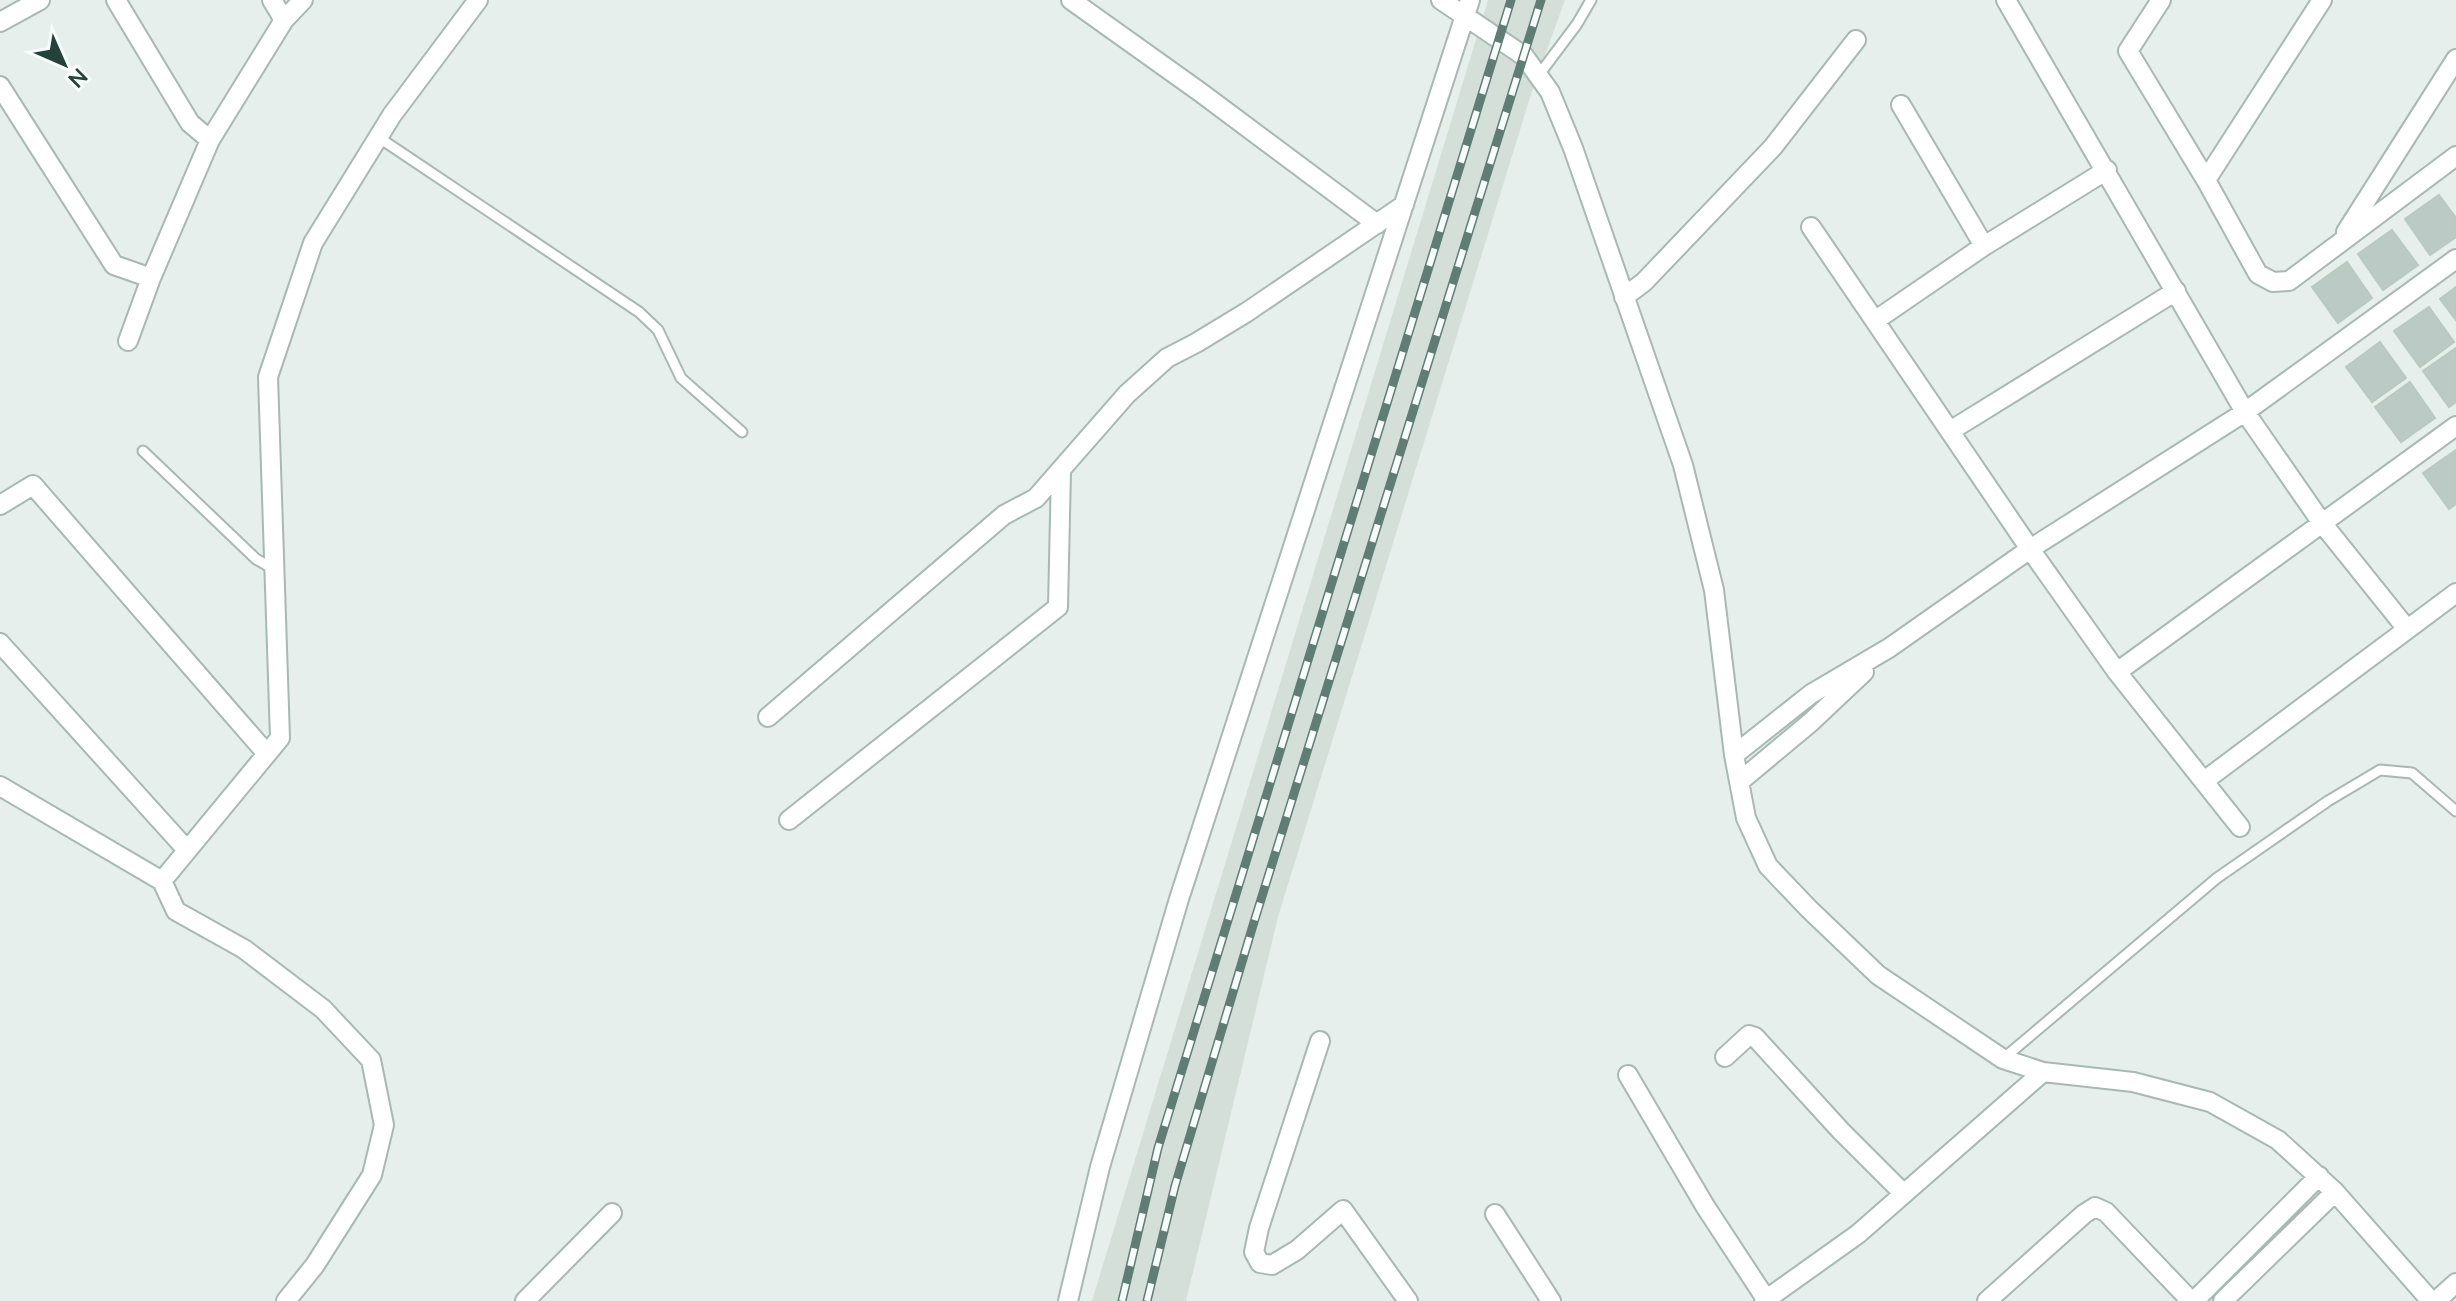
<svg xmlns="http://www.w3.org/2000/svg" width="2456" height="1301" viewBox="0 0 2456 1301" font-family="'Nunito Sans',sans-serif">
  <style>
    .built { fill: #d4dfda }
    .building { fill: #bbcac4; stroke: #b8c9c2; stroke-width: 2 }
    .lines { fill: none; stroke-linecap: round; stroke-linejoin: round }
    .lane-casing { stroke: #a8b8b2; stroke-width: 13 }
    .street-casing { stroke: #a8b8b2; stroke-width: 22 }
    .lane { stroke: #fff; stroke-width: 9 }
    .street { stroke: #fff; stroke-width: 18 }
    .rail-casing { stroke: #5f7d75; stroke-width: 9 }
    .rail { stroke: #f7fbf9; stroke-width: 6; stroke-dasharray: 18; stroke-linecap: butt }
  </style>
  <rect width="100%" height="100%" fill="#e6efeb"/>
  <path class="built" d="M1488,0H1565L1532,91L1278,917L1186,1301H1092Z"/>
  <path class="building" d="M2439,195L2456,218V237L2430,255L2405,219Z
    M2392,230L2418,265L2383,290L2358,254Z
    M2347,262L2372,298L2338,323L2312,287Z
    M2456,287V320L2440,299Z
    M2429,307L2454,342L2420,367L2394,331Z
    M2380,342L2406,378L2372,402L2346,367Z
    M2456,348V402L2449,407L2423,371Z
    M2410,382L2435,418L2401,442L2375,407Z
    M2456,450V504L2449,509L2423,473Z"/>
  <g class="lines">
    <defs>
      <path id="lane" d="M1538,76L1577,24L1591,0
        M378,137L639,312L658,330L681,378L742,432
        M143,451L256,559L275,570
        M2004,1058L2217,878L2328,801L2380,770L2412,773L2456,811"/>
      <path id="street" d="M116,0L190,123L210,140
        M272,0L284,20
        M1071,0L1200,92L1377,224
        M1441,0L1524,56L1550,92L1573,148L1683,465L1714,590L1734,755L1746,818L1768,866L1809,909L1878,975L2003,1059L2043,1072L2133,1082L2210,1102L2278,1140L2335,1192L2431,1301
        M2006,0L2245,412L2322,523L2407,629
        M2161,0L2128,51L2206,180L2258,274L2273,282L2289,281L2456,156
        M0,22L40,0
        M0,86L114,265L151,278
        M1901,105L1984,246
        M2206,180L2322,0
        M1811,227L2030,549L2117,672L2240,827
        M2346,232L2456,59
        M1624,297L1644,282L1773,147L1856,40
        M1876,320L1984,246L2107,170
        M128,341L151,278L210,140L284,20L303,0
        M1950,431L2176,291
        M0,505L33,485L267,754
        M0,643L187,850
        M2117,672L2456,426
        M768,717L1004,515L1036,498L1127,394L1167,358L1196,343L1247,312L1404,205
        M1734,755L1811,694L1889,648L2030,549L2245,412L2456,259
        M2204,781L2456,593
        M1739,782L1811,722L1864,672
        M0,786L162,881L176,911L244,949L323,1009L371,1060L384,1125L372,1175L315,1265L286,1301
        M789,820L1058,607L1061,471
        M162,881L280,738L268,377L313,243L392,115L478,0
        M1320,1041L1259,1228L1254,1252L1260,1263L1272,1265L1297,1250L1343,1210L1408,1301
        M1725,1057L1749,1035L1755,1037L1841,1131L1904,1194
        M1628,1075L1705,1206L1766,1299
        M1495,1214L1551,1301
        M525,1301L612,1213
        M1068,1301L1100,1167L1179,899L1470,0
        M1764,1301L1858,1234L2043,1072
        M1987,1301L2084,1214L2095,1207L2106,1212L2191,1301
        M2194,1301L2319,1176
        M2223,1301L2335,1192
        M2436,1301L2456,1283"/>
    </defs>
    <use href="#lane" class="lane-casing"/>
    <use href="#street" class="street-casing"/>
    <use href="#lane" class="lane"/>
    <use href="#street" class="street"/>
    <defs>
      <path id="rail" d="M1122,1301L1158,1148L1511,0
        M1147,1301L1175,1186L1254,922L1541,0"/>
    </defs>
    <use href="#rail" class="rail-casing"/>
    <use href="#rail" class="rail"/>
  </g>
  <g transform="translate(64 64) rotate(135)" stroke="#f7fbf9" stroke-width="6" paint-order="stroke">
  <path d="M0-6L14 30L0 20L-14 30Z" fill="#24423a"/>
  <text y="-12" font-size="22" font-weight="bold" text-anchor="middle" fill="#24423a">N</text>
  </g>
</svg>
